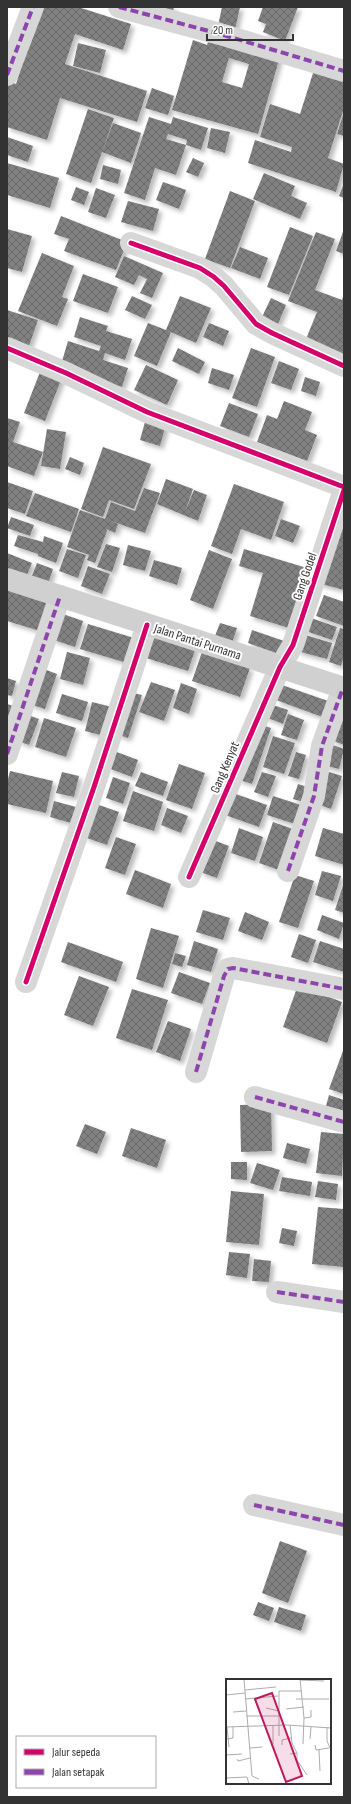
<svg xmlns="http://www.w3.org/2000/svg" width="351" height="1804" viewBox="0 0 351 1804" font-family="'Sofia Sans Condensed',sans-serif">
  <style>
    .building { fill: url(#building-cross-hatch); fill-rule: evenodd; filter: url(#shadow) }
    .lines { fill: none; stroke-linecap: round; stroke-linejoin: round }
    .street { stroke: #d7d7d7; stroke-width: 22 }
    .secondary { stroke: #d0d0d0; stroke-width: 22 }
    .quiet { stroke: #8e44ad; stroke-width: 4; stroke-dasharray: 8 4; stroke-linecap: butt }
    .cycleway-casing { stroke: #fff; stroke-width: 8 }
    .cycleway { stroke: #d6006c; stroke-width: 5 }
    .labels { text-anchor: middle; stroke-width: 4; stroke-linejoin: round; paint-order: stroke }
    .street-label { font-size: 13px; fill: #333; stroke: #fff }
    .inset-road { fill: none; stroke: #adadad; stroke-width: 1 }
    .view { fill: #c2185b; fill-opacity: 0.15; stroke: #c2185b; stroke-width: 2 }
    .inset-edge { fill: none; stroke: #333; stroke-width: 2 }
  </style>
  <defs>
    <pattern id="building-cross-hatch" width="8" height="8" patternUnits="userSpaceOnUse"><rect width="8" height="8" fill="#818181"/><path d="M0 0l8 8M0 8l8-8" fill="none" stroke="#6a6a6a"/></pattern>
    <filter id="shadow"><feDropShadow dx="3.5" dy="3.5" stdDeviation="2" flood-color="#0004"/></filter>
  </defs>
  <rect width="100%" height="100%" fill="#fff"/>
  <path class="building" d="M35,7H78L131,24L123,50L75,34L65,64L147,91L137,122L60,98L47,140L7,127V80L16,84L26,52Z
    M155,7H174L173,12Z
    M222,7H240L235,30L218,26Z
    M263,7H298L285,41L263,32L266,24L258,21Z
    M210,35L280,56L258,134L172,110L193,40L207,45ZM229,58L249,64L242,88L222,82Z
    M78,43L106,50L100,73L73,66Z
    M314,70L344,80V108L328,158L344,164L336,192L248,163L255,140L291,152L292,147L260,137L270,104L300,114Z
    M152,88L174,96L168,115L145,108Z
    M88,109L114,118L91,183L66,174Z
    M344,112V136L337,134Z
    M149,117L171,124L173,117L208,128L201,150L186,145L187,140L168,134L166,139L186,145L176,175L155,168L145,200L124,193Z
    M113,123L141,133L131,163L102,152Z
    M211,128L230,132L225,153L207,148Z
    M7,137L33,146L28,162L7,155Z
    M193,158L204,163L198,177L186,172Z
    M7,163L59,178L50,208L7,195Z
    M103,165L121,170L118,184L100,179Z
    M264,173L295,186L291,196L307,203L300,219L253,199Z
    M163,182L186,190L179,209L156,200Z
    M344,183V198L339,196Z
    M76,187L89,192L84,205L71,200Z
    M96,188L115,195L106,218L88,212Z
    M230,191L255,201L230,268L205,259Z
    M128,201L159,209L153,231L121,222Z
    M61,216L127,242L116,270L64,251L69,239L54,234Z
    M290,227L313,236L289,295L267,287Z
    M7,229L32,236L22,272L7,268Z
    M344,229V254L336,251Z
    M316,232L335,239L315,290L342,300L344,294V360L304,344L317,312L288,301Z
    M240,247L268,258L260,279L231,268Z
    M42,253L74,266L62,297L68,299L57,326L18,311Z
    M124,256L163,273L152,298L140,293L147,279L139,275L134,285L115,277Z
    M83,274L118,287L108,313L73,301Z
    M132,296L152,305L145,319L125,310Z
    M180,296L211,308L196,343L166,330Z
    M271,298L286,305L278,324L262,317Z
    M7,310L38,320L29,346L7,339Z
    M80,317L108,326L106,331L132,339L125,360L105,353L103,360L128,368L122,387L60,368L68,341L99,351L101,346L74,337Z
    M148,323L171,332L157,366L134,356Z
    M209,323L229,331L223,346L203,337Z
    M178,348L205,362L199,374L172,361Z
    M251,348L275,357L257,407L232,398Z
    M279,361L299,369L291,390L271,383Z
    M146,365L178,380L167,405L134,390Z
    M42,367L63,375L45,421L24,413Z
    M212,368L234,375L229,390L208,383Z
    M305,377L320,382L316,396L301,391Z
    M284,401L312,412L305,430L317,435L307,461L257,442L267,415L277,419Z
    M229,403L258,414L249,437L220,426Z
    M147,415L167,421L160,446L140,440Z
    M7,418L20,422L13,442L43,452L34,476L7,466Z
    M47,429L66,432L60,469L41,466Z
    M103,447L151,464L134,509L109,500L103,517L81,509Z
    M70,457L84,463L80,475L65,469Z
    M166,479L193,489L185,512L194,490L207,495L198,521L157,504Z
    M7,482L33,491L25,514L7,508Z
    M234,484L284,502L271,540L241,529L232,554L211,546Z
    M144,488L160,493L145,533L108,520L118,524L115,533L106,529L107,531L95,563L87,560L89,555L67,547L80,510L105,519L111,502L135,511Z
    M35,493L79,509L71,532L26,516Z
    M11,517L34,525L30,536L7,528Z
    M281,519L300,526L293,543L275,536Z
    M335,525L344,528V590L318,583Z
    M18,535L43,542L44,536L63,543L56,563L38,556V554L14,546Z
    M106,544L120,548L112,572L97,567Z
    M128,545L151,551L145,571L123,565Z
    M67,549L86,555L78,578L59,571Z
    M244,549L307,568L289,628L250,616L263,573L239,566Z
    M209,550L232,559L213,609L190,600Z
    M7,553L32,563L24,582L7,575Z
    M154,560L182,568L177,585L149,576Z
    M37,563L53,569L48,584L31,578Z
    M88,566L110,574L102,594L81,586Z
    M7,588L50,601L40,631L7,621Z
    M324,595L344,602V626L316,616Z
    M60,613L83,621L75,647L51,639Z
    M308,617L337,627L332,640L303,630Z
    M220,623L237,628L232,643L215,636Z
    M88,624L134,638L127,663L80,649Z
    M340,628L344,629V656L341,666L329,662Z
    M252,630L284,641L279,654L248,643Z
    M154,634L196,647L188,671L146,658Z
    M302,634L332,643L327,659L297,651Z
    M67,652L90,658L83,685L60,679Z
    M202,652L250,668L240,697L192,681Z
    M41,668L57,674L45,709L29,704Z
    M7,678L16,681L12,696L7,695Z
    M151,682L175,690L164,721L139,712Z
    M181,683L197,689L189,714L173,708Z
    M282,685L331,702L325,718L276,700Z
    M129,692L142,695L128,738L116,734Z
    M62,694L88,702L82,721L56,713Z
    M92,702L112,707L104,736L85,731Z
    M267,703L288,710L283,724L263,716Z
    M7,704L20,708L7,726Z
    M288,714L304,720L297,740L281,735Z
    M28,715L39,719L29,745L18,741Z
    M44,718L76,728L66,757L35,747Z
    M340,718L344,719V745L331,740Z
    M256,723L271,728L252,784L237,779Z
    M273,736L295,743L284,774L263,767Z
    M330,744L344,749L339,769L323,765Z
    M114,751L138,760L132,777L108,768Z
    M296,752L306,755L299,779L288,776Z
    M179,764L205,773L192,809L166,800Z
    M10,771L53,781L46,813L7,804V783Z
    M326,771L342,776L331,809L315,803Z
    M62,772L79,776L74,797L56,793Z
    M141,772L168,782L163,796L135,786Z
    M262,772L276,776L268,797L254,792Z
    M113,777L130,783L123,804L106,798Z
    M298,784L311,788L307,803L293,799Z
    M133,791L163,802L154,831L123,821Z
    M233,793L267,805L259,827L225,815Z
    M273,796L304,806L298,825L267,815Z
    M54,801L76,807L71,823L50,817Z
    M96,804L119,812L107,845L84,837Z
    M167,808L188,816L181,833L161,825Z
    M273,822L293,829L279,870L259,863Z
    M239,828L263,837L255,861L231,853Z
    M323,828L344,834V865L315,856Z
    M116,837L136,844L125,875L105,868Z
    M213,840L229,846L217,878L200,872Z
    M135,870L171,884L163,908L126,894Z
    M322,871L341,876L333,901L315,895Z
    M295,875L314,881L298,928L279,922Z
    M344,882V913L335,910Z
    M203,910L230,918L223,940L196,932Z
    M245,912L269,922L262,940L238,931Z
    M322,915L344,923L339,939L317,930Z
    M151,928L179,936L163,988L136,979Z
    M299,934L316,940L308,963L291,957Z
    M194,941L218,949L211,972L187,965Z
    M320,941L344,949V972L313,962Z
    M68,942L123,962L116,982L61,962Z
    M175,953L186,956L182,967L172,964Z
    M179,972L210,983L202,1004L171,993Z
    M79,976L109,987L93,1026L64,1015Z
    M298,985L342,1002L327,1043L283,1027Z
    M132,989L168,1000L152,1050L116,1038Z
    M168,1021L191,1029L180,1061L156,1052Z
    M344,1048V1094L329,1089Z
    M329,1095L344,1100V1111L326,1106Z
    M271,1104L272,1151L241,1152L240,1105Z
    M85,1124L106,1132L97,1154L76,1146Z
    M131,1128L166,1140L157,1168L122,1156Z
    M321,1132L344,1134L342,1176L316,1173Z
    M287,1143L310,1149L306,1164L283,1158Z
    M231,1162H247V1180L231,1179Z
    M257,1163L280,1170L273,1190L250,1183Z
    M282,1177L312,1182L310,1196L279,1191Z
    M318,1181L338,1184L336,1200L315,1197Z
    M231,1191L264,1194L259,1245L226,1242Z
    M318,1207L344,1209V1267L312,1264Z
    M282,1228L297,1231L294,1246L279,1243Z
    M229,1252L250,1254L247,1278L226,1275Z
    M254,1259L271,1261L269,1282L252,1281Z
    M280,1541L307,1551L288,1603L262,1593Z
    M258,1602L274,1608L269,1621L253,1615Z
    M279,1607L306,1615L301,1631L274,1622Z"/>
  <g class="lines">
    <path class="street" d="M119,7L220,34L344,71
      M7,75L33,7
      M131,243L200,268L214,277L224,286L256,324L272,333L344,366
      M7,348L66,373L147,412L344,487
      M7,754L60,596
      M288,871L314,796L322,746L343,688
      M189,877L280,667L293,645L344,490
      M26,982L94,787L147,625
      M196,1072L224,976L228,969L233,968L344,989
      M255,1097L344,1122
      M277,1292L344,1302
      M254,1505L344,1525"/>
    <path class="secondary" d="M7,579L344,688"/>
    <path class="quiet" d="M119,7L220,34L344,71
      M7,75L33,7
      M7,754L60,596
      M288,871L314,796L322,746L343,688
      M196,1072L224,976L228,969L233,968L344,989
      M255,1097L344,1122
      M277,1292L344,1302
      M254,1505L344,1525"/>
    <defs>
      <path id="cycleway" d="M131,243L200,268L214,277L224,286L256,324L272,333L344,366
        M7,348L66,373L147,412L344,487
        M189,877L280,667L293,645L344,490
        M26,982L94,787L147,625"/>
    </defs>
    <use href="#cycleway" class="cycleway-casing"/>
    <use href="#cycleway" class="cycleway"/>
  </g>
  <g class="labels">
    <g class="street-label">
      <text transform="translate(304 576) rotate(-71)" y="5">Gang Godel</text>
      <text transform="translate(198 641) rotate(18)" y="5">Jalan Pantai Purnama</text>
      <text transform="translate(224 767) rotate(-67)" y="5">Gang Kenyat</text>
    </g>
  </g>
  <g transform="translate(226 1679)">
    <rect width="105" height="105" fill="#fff"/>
    <path class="inset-road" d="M18,0L26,97L33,100M74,0L78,39L77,65M74,1L98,2M19,11L50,8M0,16L19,14M19,20L52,17M70,20H103M40,29L53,32M60,30L78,28M7,33L20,32M20,37H53M78,39L85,38V31M47,47V65M0,48L61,46L105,49M1,48L3,68M101,48V62L105,71M53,57V12H76M1,60L7,59V48M84,60L85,48M56,66V61L65,59M89,66L90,71L103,69M24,69L36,68M93,71L94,92M71,74V81L81,96M64,75L71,74L66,64L64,46M0,76L16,75M11,80L12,82L24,79M0,99L21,98L23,105"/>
    <path class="view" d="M46,14L76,97L60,103L29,20Z"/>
    <rect width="105" height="105" class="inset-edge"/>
  </g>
  <rect width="351" height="1804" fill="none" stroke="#333333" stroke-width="16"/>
  <rect x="16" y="1736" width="140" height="52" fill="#ffffff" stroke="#adadad"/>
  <rect x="24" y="1749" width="20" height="6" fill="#d6006c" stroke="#adadad"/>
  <text x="52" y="1756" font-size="12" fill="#333333">Jalur sepeda</text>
  <rect x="24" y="1769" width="20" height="6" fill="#8e44ad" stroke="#adadad"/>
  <text x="52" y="1776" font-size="12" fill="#333333">Jalan setapak</text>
  <path d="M207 34v6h86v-6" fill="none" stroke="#333333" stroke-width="2"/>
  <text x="213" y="34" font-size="12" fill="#333333" stroke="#ffffff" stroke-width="3" paint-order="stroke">20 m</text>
</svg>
